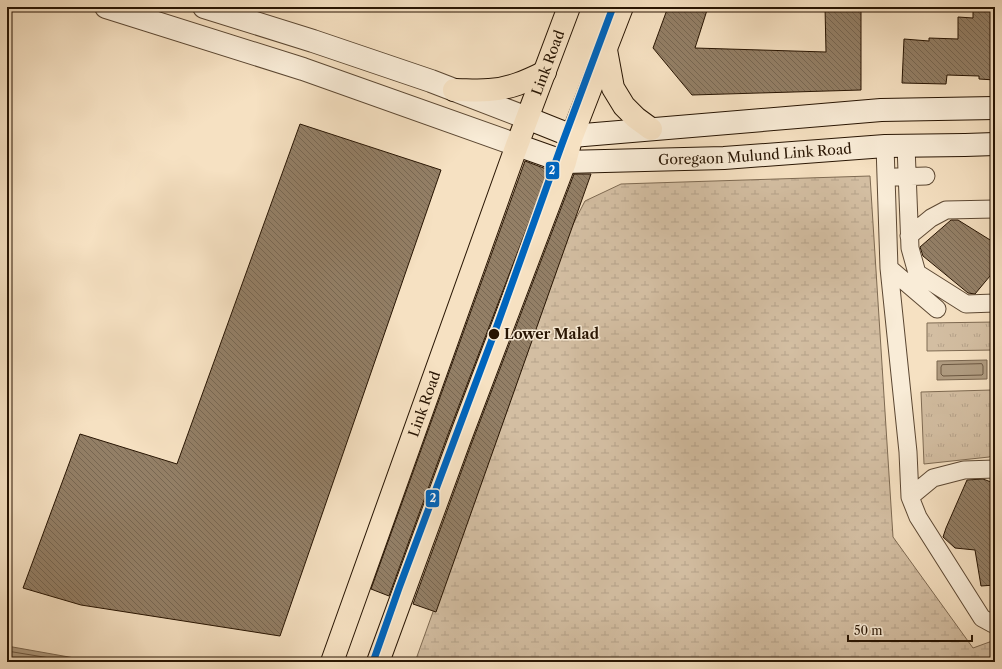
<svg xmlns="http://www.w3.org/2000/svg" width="1002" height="669" viewBox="0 0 1002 669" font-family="'Libre Caslon Text',serif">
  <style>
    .wetland { fill: url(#wetland-marsh); stroke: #7e6a52 }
    .park { fill: url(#park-tufts); stroke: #7e6a52 }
    .water { fill: #b09c81; stroke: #7a664f }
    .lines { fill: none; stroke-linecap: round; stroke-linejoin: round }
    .shore { stroke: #6c5842; stroke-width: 1 }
    .building { fill: url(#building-back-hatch); stroke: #281503 }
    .minor-casing { stroke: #5c4833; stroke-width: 19 }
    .tertiary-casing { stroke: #5c4833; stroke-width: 24 }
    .secondary-casing { stroke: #281503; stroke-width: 24 }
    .primary-casing { stroke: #281503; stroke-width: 24 }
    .minor { stroke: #f9ecd7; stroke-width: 17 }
    .tertiary { stroke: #f9ecd7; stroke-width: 22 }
    .secondary { stroke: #f9ecd7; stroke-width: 22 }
    .primary { stroke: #f6e1c2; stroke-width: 22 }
    .metro-1-casing { stroke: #f9ecd7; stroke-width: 10 }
    .metro-1 { stroke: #0065bd; stroke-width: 7 }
    .stop-dot { fill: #281503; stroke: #f9ecd7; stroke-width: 1.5 }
    .labels { text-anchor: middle; stroke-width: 3; stroke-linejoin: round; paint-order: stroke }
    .street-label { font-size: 14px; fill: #281503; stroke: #f9ecd7 }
    .stop-label { font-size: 14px; font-weight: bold; fill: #281503; stroke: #f9ecd7; text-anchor: start }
    .line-badge { stroke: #f9ecd7; stroke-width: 1.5 }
    .badge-label { font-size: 11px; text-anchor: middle; font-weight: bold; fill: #fff }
  </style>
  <defs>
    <pattern id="wetland-marsh" width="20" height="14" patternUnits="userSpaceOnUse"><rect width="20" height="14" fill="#d3bea2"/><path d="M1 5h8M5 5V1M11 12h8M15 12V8" fill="none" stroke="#b5a28a"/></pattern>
    <pattern id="park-tufts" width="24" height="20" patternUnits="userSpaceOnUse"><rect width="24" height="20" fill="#d3bea2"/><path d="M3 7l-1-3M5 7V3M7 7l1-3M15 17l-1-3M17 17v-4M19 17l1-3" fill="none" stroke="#b5a28a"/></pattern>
    <pattern id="building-back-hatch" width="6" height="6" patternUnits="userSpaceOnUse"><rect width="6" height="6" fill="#937f66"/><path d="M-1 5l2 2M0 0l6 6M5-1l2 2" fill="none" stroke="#786752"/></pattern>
  </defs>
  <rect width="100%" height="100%" fill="#f6e1c2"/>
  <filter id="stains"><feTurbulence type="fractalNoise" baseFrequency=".005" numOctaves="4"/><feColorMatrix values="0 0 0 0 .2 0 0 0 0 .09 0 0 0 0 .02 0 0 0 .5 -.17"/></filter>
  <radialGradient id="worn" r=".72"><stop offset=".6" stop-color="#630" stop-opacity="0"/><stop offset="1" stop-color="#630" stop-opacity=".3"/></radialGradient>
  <path class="wetland" d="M870,176L893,537L973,648L995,640V662H415L570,230L585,201L621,184Z"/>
  <path class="park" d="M995,322V350L927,351V323Z
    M992,390L995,431V454L989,457L924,464L921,392Z"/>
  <path class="water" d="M987,360V379L937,380V361Z
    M7,646L97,662H7Z"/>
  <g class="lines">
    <path class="shore" d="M982,364L983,366V374L982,375L943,376L941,374V367L942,365Z
      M7,651L74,662"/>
  </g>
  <path class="building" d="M668,7H708L695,48L826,52L825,7H861V90L692,95L653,48Z
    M973,7H995V80L979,79V76L947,75L946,84L902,83L904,39L929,41V38L958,39V17L973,18Z
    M300,124L441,170L280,636L81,605L23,588L80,434L177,464Z
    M525,161L549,170L447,437L389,596L371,589Z
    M574,174H591L436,612L413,604L471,445Z
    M951,220H958L995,243V270L975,294L968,293L923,256L920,247Z
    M983,479L991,482L995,487V585L981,586L975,550L955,548L943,537L946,528L967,480Z"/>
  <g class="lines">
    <defs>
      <path id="minor" d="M885,146L889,268L908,452L910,497L918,517L982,618L993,624H995
        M906,146L910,248L917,273L966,304L995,303
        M896,177L926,176
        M909,236L931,218L946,210L995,209
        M889,268L937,309
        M910,497L933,478L964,470L995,469"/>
      <path id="tertiary" d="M106,7L303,69L517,145
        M204,7L313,41L431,81L527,118"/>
      <g id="secondary">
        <path d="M527,118L572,136L881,110L995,108"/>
        <path id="s1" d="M517,145L565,162L724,158L885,146L965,145L995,144"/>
      </g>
      <g id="primary">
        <path d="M606,50L613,88L624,106L636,118L651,129"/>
        <path d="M454,90C466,90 478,91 489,90C509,89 527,81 545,72"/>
        <path id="s2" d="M332,662L517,145L569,7"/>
        <path d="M378,662L459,441L565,162L572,136L622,7"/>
      </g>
    </defs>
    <use href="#minor" class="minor-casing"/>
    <use href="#tertiary" class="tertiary-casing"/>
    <use href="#secondary" class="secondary-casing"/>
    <use href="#primary" class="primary-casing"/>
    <use href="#minor" class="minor"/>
    <use href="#tertiary" class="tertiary"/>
    <use href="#secondary" class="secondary"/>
    <use href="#primary" class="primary"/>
    <defs>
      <path id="metro-1" d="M373,662L399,588L494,334L562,144L613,7"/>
    </defs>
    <use href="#metro-1" class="metro-1-casing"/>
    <use href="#metro-1" class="metro-1"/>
  </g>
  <circle class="stop-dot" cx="494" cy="334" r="6"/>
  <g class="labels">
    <g class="street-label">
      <text dy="5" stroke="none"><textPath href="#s2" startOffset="637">Link Road</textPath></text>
      <text dy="5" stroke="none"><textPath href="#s1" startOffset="241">Goregaon Mulund Link Road</textPath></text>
      <text dy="5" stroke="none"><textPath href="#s2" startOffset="274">Link Road</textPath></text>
    </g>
    <g class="stop-label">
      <text x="504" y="339">Lower Malad</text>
    </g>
  </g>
  <g class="line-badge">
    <rect x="545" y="161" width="15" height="19" rx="4" fill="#0065bd"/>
    <rect x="425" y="489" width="15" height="19" rx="4" fill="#0065bd"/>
  </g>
  <g class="badge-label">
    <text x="552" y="174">2</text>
    <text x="433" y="502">2</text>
  </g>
  <rect width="1002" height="669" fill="none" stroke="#f6e1c2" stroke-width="24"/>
  <rect x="8" y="8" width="986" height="653" fill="none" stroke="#281503" stroke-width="2"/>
  <rect x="12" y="12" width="978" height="645" fill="none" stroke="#281503"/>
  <path d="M848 635v6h124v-6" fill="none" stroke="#281503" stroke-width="2"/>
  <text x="854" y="635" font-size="12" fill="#281503" stroke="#f9ecd7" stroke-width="3" paint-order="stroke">50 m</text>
  <rect width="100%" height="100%" filter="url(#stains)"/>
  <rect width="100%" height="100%" fill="url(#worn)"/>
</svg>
